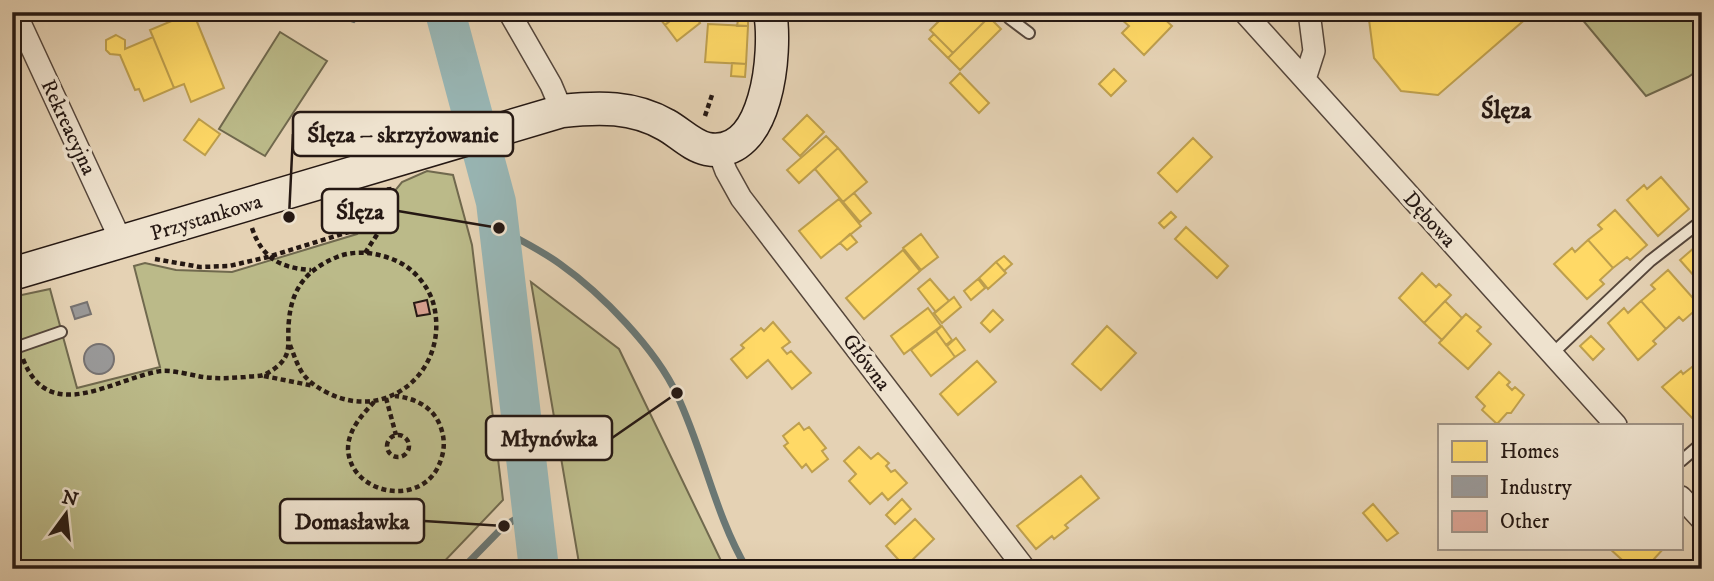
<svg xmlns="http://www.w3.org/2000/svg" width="1714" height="581" viewBox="0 0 1714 581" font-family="'IM FELL DW Pica',serif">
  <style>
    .green { fill: #bbba89; stroke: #70694e; stroke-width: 2 }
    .water { fill: #98b6b5; stroke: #6a7774; stroke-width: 2 }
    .homes { fill: #ffd966; stroke: #be9f4d; stroke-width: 2 }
    .industry { fill: #999; stroke: #767271; stroke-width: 2 }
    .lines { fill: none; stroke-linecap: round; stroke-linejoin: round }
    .stream { stroke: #6a7774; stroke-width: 7 }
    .river { stroke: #98b6b5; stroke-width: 40 }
    .building { fill: #d7a08f; stroke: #251813; stroke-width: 2 }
    .lane-casing { stroke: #55463b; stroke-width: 14 }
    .street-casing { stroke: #55463b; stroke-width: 24 }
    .secondary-casing { stroke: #251813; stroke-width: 35 }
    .path { stroke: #251813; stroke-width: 4.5; stroke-dasharray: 5 3.5; stroke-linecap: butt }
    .lane { stroke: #eee2ce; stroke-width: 10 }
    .street { stroke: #eee2ce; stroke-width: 21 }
    .secondary { stroke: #eee2ce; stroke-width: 32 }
    .labels { text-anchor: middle; stroke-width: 7; stroke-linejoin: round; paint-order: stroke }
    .street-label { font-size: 21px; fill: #251813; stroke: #eee2ce }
    .quarter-label { font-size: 24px; font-weight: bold; fill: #251813; stroke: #eee2ce }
    .leader { fill: none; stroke: #251813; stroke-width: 2.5 }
    .callout-dot { fill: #251813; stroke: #eee2ce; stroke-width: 2.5 }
    .callout { fill: #eee2ce; stroke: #251813; stroke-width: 2.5 }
    .callout-label { font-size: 23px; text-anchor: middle; font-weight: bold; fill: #251813 }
  </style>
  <rect width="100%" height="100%" fill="#e5d2b4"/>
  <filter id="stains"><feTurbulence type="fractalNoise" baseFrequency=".00286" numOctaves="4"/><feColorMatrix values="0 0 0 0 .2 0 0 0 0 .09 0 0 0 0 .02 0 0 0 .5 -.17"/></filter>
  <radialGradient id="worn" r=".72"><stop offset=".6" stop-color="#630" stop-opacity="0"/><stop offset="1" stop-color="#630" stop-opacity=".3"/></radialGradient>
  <path class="green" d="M1579,12H1702V68L1688,77L1646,96L1581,18Z
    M280,32L327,61L265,156L219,129Z
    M427,171L453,175L472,245L503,500L437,569H28L12,548V297L50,289L77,388L160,367L134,266L145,263L176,270L232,272L357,234L368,224L402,182Z
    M531,282L619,349L725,569H580Z"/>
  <path class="water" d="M324,12H364L354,22Z"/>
  <path class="homes" d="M193,12L224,88L191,102L184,84L174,88L150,30Z
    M661,12H681L665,25L657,15Z
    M681,12H692L700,23L677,41L665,25Z
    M948,12H994L953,53L930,30Z
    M1128,12H1157L1172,26L1144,55L1122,33L1129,26L1121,19Z
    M1368,12H1424L1425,19L1443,17L1448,12H1526L1529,16L1438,95L1401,91L1374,58Z
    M989,17L1001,29L960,70L948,58Z
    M738,20H748V26H737Z
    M708,24L748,26L746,64L705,62Z
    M934,34L953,53L948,58L929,39Z
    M116,35L125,40V49L153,37L174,88L144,101L139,89L135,90L120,55L110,54L106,50V40Z
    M732,63L746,64L745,77L731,76Z
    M1114,69L1126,81L1111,96L1099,84Z
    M960,73L989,103L979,113L950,83Z
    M807,115L824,132L800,156L783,139Z
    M199,119L220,134L205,155L184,140Z
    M826,136L838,148L799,183L787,170Z
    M1193,138L1212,157L1177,192L1158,173Z
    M838,148L867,182L843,202L815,169Z
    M1661,177L1689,209L1658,236L1627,200L1644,185L1647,189Z
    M854,193L871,213L860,222L843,202Z
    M839,199L861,226L821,258L799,231Z
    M1615,210L1647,245L1630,260L1627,257L1613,268L1588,240L1602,229L1598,225Z
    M1171,212L1176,217L1164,228L1159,223Z
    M1186,227L1228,266L1217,278L1175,239Z
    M850,234L857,242L847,250L840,243Z
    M921,234L938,257L921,270L903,248Z
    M1588,240L1613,268L1600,280L1604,284L1587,299L1554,264L1572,248L1575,252Z
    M1702,241V285L1680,260Z
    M903,250L920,271L864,319L846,298Z
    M1004,256L1012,264L1004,271L996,262Z
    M996,262L1006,273L988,289L979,278Z
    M1668,270L1700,306L1683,321L1679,317L1666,329L1641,301L1655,289L1651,285Z
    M1422,273L1436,287L1439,284L1451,295L1424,323L1399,298Z
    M930,279L949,301L936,312L918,289Z
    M978,279L985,288L971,300L964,291Z
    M954,297L961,307L942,323L934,313Z
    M1445,301L1462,318L1442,340L1424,323Z
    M1641,301L1666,329L1653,341L1656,344L1638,360L1608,323L1624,308L1628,313Z
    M928,308L941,326L904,354L891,336Z
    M993,310L1003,320L990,332L981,323Z
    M1466,314L1481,327L1477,331L1491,344L1468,369L1439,343Z
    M773,322L790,342L782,348L787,354L791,351L811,373L792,389L768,360L747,378L731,359L744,348L741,345L761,328L764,331Z
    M942,326L952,340L946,345L936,331Z
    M1107,326L1136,353L1101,390L1072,364Z
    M936,331L955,357L931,376L911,350Z
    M1591,336L1604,349L1593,360L1580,346Z
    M956,338L965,350L955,357L947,346Z
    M977,361L996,382L958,415L940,394Z
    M1697,363L1702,368V416L1695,421L1662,387L1681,371L1683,374Z
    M1499,372L1510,382L1507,385L1512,390L1515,387L1524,395L1511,413H1507L1497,424L1482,410L1485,406L1476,397Z
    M799,423L804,430L809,427L826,448L822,451L828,459L812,472L806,464L802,468L784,446L788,443L783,436Z
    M859,447L871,459L878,453L889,463L886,466L891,472L895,470L907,483L888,500L882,493L870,504L849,481L856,474L844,461Z
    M1081,476L1099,498L1065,525L1068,528L1054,539L1052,536L1036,549L1017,526Z
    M902,499L911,509L895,524L886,515Z
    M1373,504L1398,533L1387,541L1363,513Z
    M915,519L934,539L905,567L886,546Z
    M1609,548H1664L1645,569H1632Z"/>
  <path class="industry" d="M87,302L91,314L75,319L71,307Z
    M84 359a15 15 0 1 1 30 0a15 15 0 1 1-30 0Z"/>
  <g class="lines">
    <path class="stream" d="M499,228C519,240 541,250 560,264C601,293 656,349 677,395C704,452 715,515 747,569
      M462,569L504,526L531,510"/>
    <path class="river" d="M445,12L496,202L539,569"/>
  </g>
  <path class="building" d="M427,300L430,314L417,316L414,303Z"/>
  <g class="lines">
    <defs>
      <path id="lane" d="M1010,12L1009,18L1029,33
        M12,349L61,332
        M1552,354L1650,261L1699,223
        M1681,461L1702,443"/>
      <path id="street" d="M15,12L122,243
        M509,12L551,85L562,111
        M1244,12L1616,425
        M1305,79L1314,51L1309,12
        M718,150L726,171L741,198L1025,569
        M1681,497L1702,520"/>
      <path id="secondary" d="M12,274L562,111C599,107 633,106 666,125C679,132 692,146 707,149C768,161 777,50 770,12"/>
    </defs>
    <use href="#lane" class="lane-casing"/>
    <use href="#street" class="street-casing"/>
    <use href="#secondary" class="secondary-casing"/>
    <path class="path" d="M705,116L712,95
      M252,228C262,258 280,268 311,270
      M365,253C381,228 391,218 389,187
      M155,259L200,267L229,266L268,257L355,230L387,190
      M23,359C49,427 114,378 161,371C174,370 190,375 203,377C218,379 231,378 245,377C252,376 260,377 266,374C296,357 286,346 289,320C292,287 308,269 337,257C357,249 380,253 399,262C415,270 430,288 434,306C449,370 388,423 328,393C318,388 310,383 303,374C297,365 294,355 290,345
      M264,376L314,386
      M386,398L396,435
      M374,402C362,415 348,430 348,449C350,493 416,507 437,469C444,455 446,443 441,428C434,407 415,398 395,396
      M387 446a11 11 0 1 1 22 0a11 11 0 1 1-22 0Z"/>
    <use href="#lane" class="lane"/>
    <use href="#street" class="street"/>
    <use href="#secondary" class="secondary"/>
  </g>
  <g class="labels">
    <g class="street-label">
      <text transform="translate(69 127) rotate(65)" y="7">Rekreacyjna</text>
      <text transform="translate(206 217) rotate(-17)" y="7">Przystankowa</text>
      <text transform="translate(1430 219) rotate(48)" y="7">Dębowa</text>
      <text transform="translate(867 362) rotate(53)" y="7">Główna</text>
    </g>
    <g class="quarter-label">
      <text x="1506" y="118">Ślęza</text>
    </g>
  </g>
  <path class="leader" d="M289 217L293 134M499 228L398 211M677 393L612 438M504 526L424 521"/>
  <g class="callout-dot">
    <circle cx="289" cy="217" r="7"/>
    <circle cx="499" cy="228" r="7"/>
    <circle cx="677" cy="393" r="7"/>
    <circle cx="504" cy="526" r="7"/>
  </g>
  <g class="callout">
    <rect x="293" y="112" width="220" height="44" rx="7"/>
    <rect x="322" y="189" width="76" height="44" rx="7"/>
    <rect x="486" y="416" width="126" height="44" rx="7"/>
    <rect x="280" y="499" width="144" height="44" rx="7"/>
  </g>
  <g class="callout-label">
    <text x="403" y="142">Ślęza – skrzyżowanie</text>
    <text x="360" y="219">Ślęza</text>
    <text x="549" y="446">Młynówka</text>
    <text x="352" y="529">Domasławka</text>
  </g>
  <rect width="1714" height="581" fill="none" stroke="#e5d2b4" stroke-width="42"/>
  <rect x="14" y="14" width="1686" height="553" fill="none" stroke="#251813" stroke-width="3.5"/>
  <rect x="21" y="21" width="1672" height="539" fill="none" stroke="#251813" stroke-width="2"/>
  <rect x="1438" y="424" width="245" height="126" fill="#eee2ce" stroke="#9e9183" stroke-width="2"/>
  <rect x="1452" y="441" width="35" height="21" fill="#ffd966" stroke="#9e9183" stroke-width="2"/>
  <text x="1500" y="458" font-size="21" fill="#251813">Homes</text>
  <rect x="1452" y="476" width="35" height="21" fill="#999999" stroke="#9e9183" stroke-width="2"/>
  <text x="1500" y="494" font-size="21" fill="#251813">Industry</text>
  <rect x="1452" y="511" width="35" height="21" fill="#d7a08f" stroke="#9e9183" stroke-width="2"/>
  <text x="1500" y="528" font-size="21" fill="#251813">Other</text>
  <g transform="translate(66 514) rotate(15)" stroke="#eee2ce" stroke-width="5" paint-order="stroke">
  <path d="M0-5L12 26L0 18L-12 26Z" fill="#251813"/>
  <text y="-10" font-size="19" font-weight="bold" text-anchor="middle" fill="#251813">N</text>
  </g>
  <rect width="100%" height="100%" filter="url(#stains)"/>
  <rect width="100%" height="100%" fill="url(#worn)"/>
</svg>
